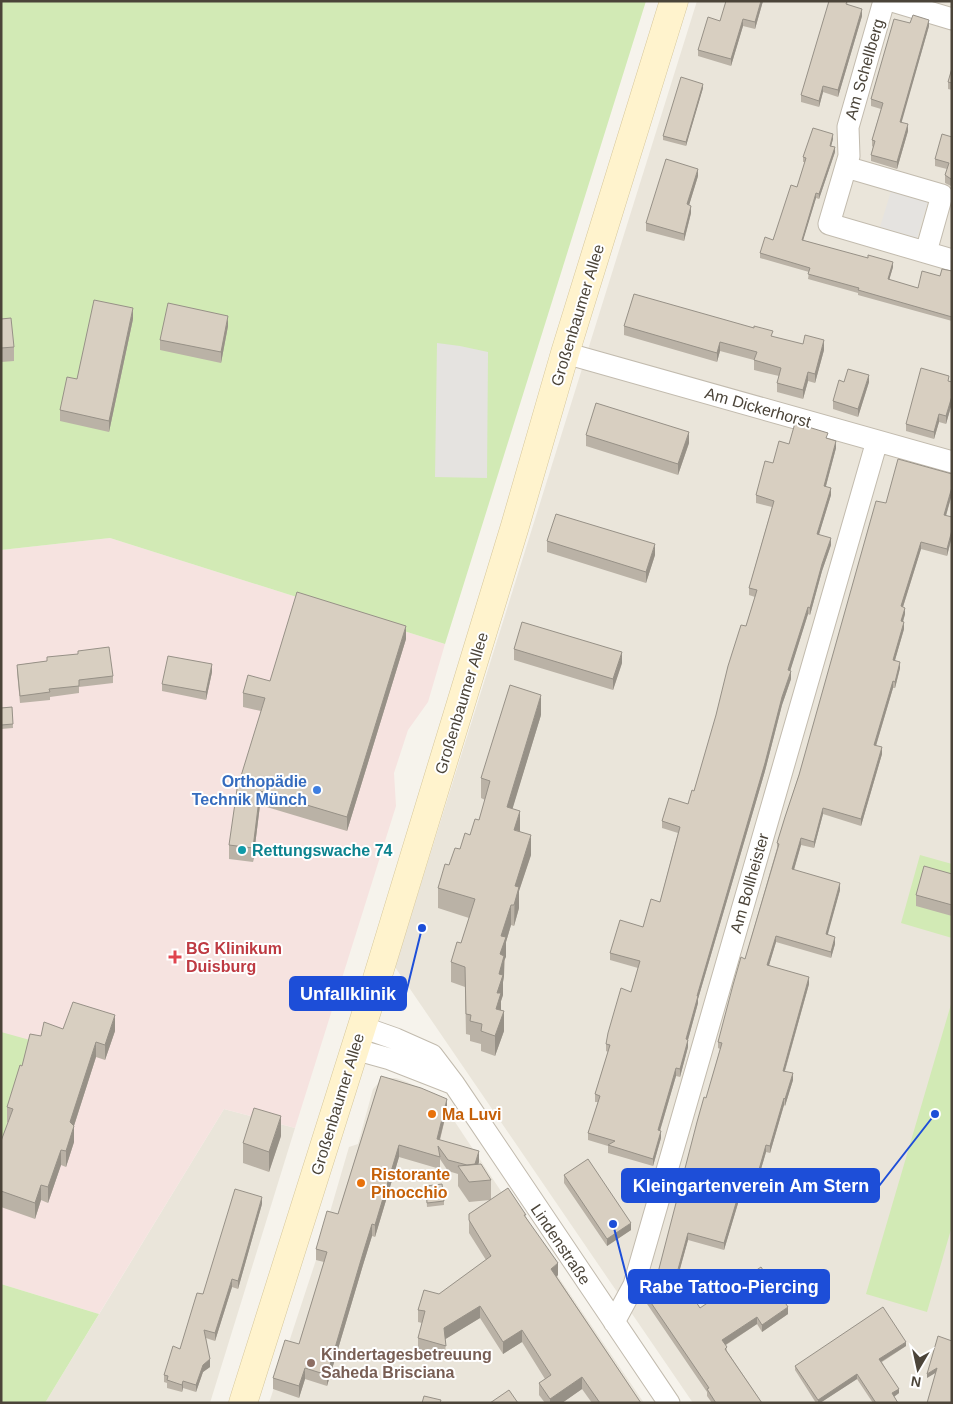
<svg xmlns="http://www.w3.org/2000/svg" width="953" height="1404" viewBox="0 0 953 1404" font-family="Helvetica,sans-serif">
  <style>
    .residential { fill: #eae5da }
    .medical { fill: #f6e3e0 }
    .green { fill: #d2eab5 }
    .parking { fill: #e5e3e0 }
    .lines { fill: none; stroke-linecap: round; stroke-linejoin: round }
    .minor-casing { stroke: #c2bbae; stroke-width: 23 }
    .secondary-casing { stroke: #d6c79b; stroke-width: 29 }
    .minor { stroke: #fff; stroke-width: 21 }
    .secondary { stroke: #fff3cd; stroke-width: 28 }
    .wall { fill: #bab2a6 }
    .shaded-wall { fill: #979187 }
    .building { fill: #d8cfc1; stroke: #979187 }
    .shop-dot { fill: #3f7fe0; stroke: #fff; stroke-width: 2 }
    .culture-dot { fill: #0f9aa8; stroke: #fff; stroke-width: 2 }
    .health-dot { fill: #e0444e; stroke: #fff; stroke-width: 2 }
    .food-dot { fill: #e8710a; stroke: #fff; stroke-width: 2 }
    .education-dot { fill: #8d6e63; stroke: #fff; stroke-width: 2 }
    .labels { text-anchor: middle; stroke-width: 4; stroke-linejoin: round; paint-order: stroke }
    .street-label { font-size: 16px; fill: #4b4439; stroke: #fff }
    .shop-label { font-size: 16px; font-weight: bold; fill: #366cbe; stroke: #fff; text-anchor: end }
    .culture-label { font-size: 16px; font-weight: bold; fill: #0d838f; stroke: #fff; text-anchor: start }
    .health-label { font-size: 16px; font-weight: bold; fill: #be3a42; stroke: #fff; text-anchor: start }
    .food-label { font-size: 16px; font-weight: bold; fill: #c56008; stroke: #fff; text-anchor: start }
    .education-label { font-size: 16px; font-weight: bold; fill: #785e54; stroke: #fff; text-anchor: start }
    .leader { fill: none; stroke: #1d4ed8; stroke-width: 2 }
    .callout-dot { fill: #1d4ed8; stroke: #fff; stroke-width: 2 }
    .callout { fill: #1d4ed8; stroke: #1d4ed8; stroke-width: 2 }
    .callout-label { font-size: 18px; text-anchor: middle; font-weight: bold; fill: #fff }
  </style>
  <rect width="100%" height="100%" fill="#f6f3ec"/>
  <path class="residential" d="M697,1H952V1403H693L395,967Z
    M383,1078H396L407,1082L430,1093L447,1110L532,1238L644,1403H269L316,1260L349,1147L358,1144L373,1089Z
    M224,1109L295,1128L210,1403H45Z"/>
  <path class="medical" d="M110,538L445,644L428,702L408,730L394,773L396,806L295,1128L224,1109L99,1314L1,1284V550Z"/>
  <path class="green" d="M1,1H646L445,644L110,538L1,550Z
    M920,855L952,864V938L901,923Z
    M952,1001V1226L927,1312L866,1294Z
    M1,1032L30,1040L7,1122L5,1147L1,1146Z
    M1,1284L99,1314L45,1403H1Z"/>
  <path class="parking" d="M891,191L928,201L917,238L880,227Z
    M437,343L460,346L488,352L487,478L435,477Z"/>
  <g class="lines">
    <defs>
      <path id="minor" d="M884,1L848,127L849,156L829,224L952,260
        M892,1L952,19
        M846,167L942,195L926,252
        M565,353L952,462
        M362,1027L396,1039L432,1055L454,1084L669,1403
        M354,1049L390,1059L454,1084
        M614,1322L634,1285L877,441"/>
      <path id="secondary" d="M243,1403L376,982L515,526L565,353L674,1"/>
    </defs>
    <use href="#minor" class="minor-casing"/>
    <use href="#secondary" class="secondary-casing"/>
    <use href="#minor" class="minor"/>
    <use href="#secondary" class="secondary"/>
  </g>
  <path class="wall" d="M763,1L755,29L743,26L731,66L698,56V50L720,21Z
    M848,1L847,5L862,16L838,97L823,92L819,107L801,102V95Z
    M910,23L929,26L901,122L908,131L897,169L871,161V155L873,147L872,146V140L881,109L871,106V99Z
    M952,68V90L948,89V82Z
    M703,88L686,146L663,140V136Z
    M952,137V188L951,186L945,183V175L947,169L935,166V159Z
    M833,139L831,146L835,152L819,199L816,198L803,240L893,267L889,280L918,288L940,276L952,271V321L858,295V293L808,279L809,272L760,258V253L773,240L797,187L805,162H803V157Z
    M698,176L689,205L691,213L684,241L646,231V223Z
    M1,319L14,347V361L1,362Z
    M133,319L109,432L60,421V410L77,379Z
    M228,326L221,363L160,350V340Z
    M624,326L773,337L824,350L815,383L808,381L803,399L777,392V383L779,376L754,370V360L720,351L717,362L624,335Z
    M949,381L952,382V403L946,424L939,422L934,439L906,431V424Z
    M844,382H869L858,417L833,409V401Z
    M586,435L689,443L678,475L586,446Z
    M828,438L836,448L826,486L831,495L819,534L831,545L822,571L810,615L808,614L790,671L791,679L782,705L765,771L698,999V1003L688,1040V1047L680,1077L676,1076L660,1131L661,1138L653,1166L608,1153V1146L588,1140V1133L598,1102H595V1094L608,1052L606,1051V1044L631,992L638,968L610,960V953L643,927L660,902L678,833L662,828V821L688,804L694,791L755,597L749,595V588L772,507L756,503V495L773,463L789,444Z
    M952,474V494L946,516L952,517V536L947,556L921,549L903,607L905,614L903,622L904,629L895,660L900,668L895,688H893L876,746L882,754L861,826L823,814L814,848L801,845L794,870L840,890L827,935L835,944L831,958L776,942L769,965L809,984L785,1071L793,1080L785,1106L784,1105L770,1153L766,1152L754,1193L742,1190L724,1250L688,1240L678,1275L700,1308L788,1314L762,1332L757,1324L726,1345L727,1351L762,1403H712L707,1396V1392L645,1301V1294L654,1288L720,1049L718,1048V1042L745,959L777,848V843L886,503Z
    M547,541L655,555L646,583L547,552Z
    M406,639L347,831L260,805L253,862L229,859V845L261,711L243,707V693L270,681Z
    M514,649L622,663L613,690L514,660Z
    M47,657L113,676V683L79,687V693L50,697V700L20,703L17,672V665L47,661Z
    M212,672L206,700L162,691V684Z
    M12,707L13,728L1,729V708Z
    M541,715L512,809L520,831L531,855L519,891V908L514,926L511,925L506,942L504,976L503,982V995L501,1001V1010L504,1031L495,1056L481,1051V1044L470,1041V1035L466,1034L465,987L451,982V962L461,943L469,918L438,908V888L449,865L470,835L479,820L485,800L481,798V778Z
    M952,874V916L916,906V895Z
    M63,1029L115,1031L105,1060L96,1057L74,1126V1142L66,1167L61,1165L48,1203L41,1200L35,1219L1,1207V1141L8,1123L7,1122V1107L41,1036Z
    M381,1076L447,1110L440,1140L479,1162L478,1164L491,1180V1199L526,1217L558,1275L557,1277L641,1403H592L582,1389L562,1403H545L539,1395V1383L545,1379L522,1342L503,1354L480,1318L445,1339L446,1358L418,1350V1338L422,1323L418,1322V1310L486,1260L469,1233V1214L490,1200L469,1202L458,1186V1174L448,1171L440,1159V1169L399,1157L375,1237L372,1236L363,1265L327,1386L305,1379L299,1398L273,1389V1378L299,1344L324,1262L316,1260V1249L338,1214Z
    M281,1136L269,1172L243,1163V1143Z
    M564,1175L631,1230L607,1246L564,1183Z
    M426,1190L444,1201V1205L427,1207Z
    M262,1204L238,1289L232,1287L215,1341L206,1338L210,1367L203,1372L196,1392L183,1388L182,1392L167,1388V1383L164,1382V1375L180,1349L203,1294Z
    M906,1346L882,1362L899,1393L894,1397L898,1403H873L857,1379L820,1403H816L795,1370V1366Z"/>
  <path class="shaded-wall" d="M761,1H763L755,29V22Z
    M862,9V16L838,97V90Z
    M743,19V26L731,66V59Z
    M929,20V26L900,128V122Z
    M703,84V88L686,146V142Z
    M823,86V92L819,107V101Z
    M908,124V131L897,169V162Z
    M833,134V139L830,150V146Z
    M835,147V152L819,199V194Z
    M698,169V176L687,212V204Z
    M816,193V198L802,244V240Z
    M691,206V213L684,241V234Z
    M893,262V267L888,284V279Z
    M133,308V319L109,432V421Z
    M228,316V326L221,363V352Z
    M824,340V350L815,383V374Z
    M720,342V351L717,362V353Z
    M808,372V381L803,399V390Z
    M869,375V382L858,417V409Z
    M952,396V403L946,424V416Z
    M939,414V422L934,439V432Z
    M689,432V443L678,475V464Z
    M836,441V448L824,493V486Z
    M952,487V494L944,522V515Z
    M831,488V495L817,541V534Z
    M952,530V536L947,556V549Z
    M831,538V545L822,571L810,615V608L822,564Z
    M921,542V549L901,613V606Z
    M655,544V555L646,583V572Z
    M808,607V614L788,678V670Z
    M905,608V614L901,628V621Z
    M904,622V629L893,667V660Z
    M406,626V639L347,831V817Z
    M622,652V663L613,690V679Z
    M900,662V668L895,688V682Z
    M212,664V672L206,700V692Z
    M791,671V679L782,705L765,771L698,999V1003L686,1047V1039L697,996L782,697Z
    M893,681V688L874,752V745Z
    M541,695V715L507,827V807Z
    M882,747V754L861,826V819Z
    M260,791V805L253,862V848Z
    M823,808V814L814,848V842Z
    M520,811V831L514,830Z
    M531,835V855L519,891V908L514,926L515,886Z
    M801,838V845L792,876V869Z
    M840,883V890L826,941V934Z
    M511,905V925L506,942V957L504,961V976L503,982V995L501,1001V1014L496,1009L501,936Z
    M776,936V942L767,972V965Z
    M835,937V944L831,958V952Z
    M809,977V984L783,1077V1071Z
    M504,1011V1031L495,1056V1036Z
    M115,1015V1031L105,1060V1045Z
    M688,1040V1047L680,1077V1069Z
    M96,1042V1057L70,1138V1122Z
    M676,1068V1076L658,1137V1130Z
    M793,1073V1080L785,1106V1099Z
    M784,1098V1105L770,1153V1146Z
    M447,1099V1110L437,1150V1139Z
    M281,1116V1136L269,1172V1152Z
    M74,1126V1142L66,1167V1151Z
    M661,1131V1138L653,1166V1159Z
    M399,1145V1157L375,1237V1225Z
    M766,1145V1152L754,1193V1187Z
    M61,1150V1165L48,1203V1187Z
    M479,1151V1162L474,1179V1167Z
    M742,1183V1190L724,1250V1243Z
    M41,1185V1200L35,1219V1203Z
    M262,1197V1204L238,1289V1281Z
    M631,1223V1230L607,1246V1239Z
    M372,1224V1236L363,1265L327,1386V1375L363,1253Z
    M688,1233V1240L677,1280V1273Z
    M558,1263V1275L551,1281V1269Z
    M232,1279V1287L215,1341V1333Z
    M480,1306V1318L444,1340V1328Z
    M788,1307V1314L762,1332V1325Z
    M757,1317V1324L722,1347V1340Z
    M522,1330V1342L503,1354V1342Z
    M906,1342V1346L879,1363V1359Z
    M210,1359V1367L203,1372L196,1392V1385L203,1365Z
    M305,1368V1379L299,1398V1386Z
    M937,1368V1372L927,1378V1374Z
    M857,1374V1379L820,1403H818V1400Z
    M582,1377V1389L562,1403H550V1399Z
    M183,1381V1388L182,1392V1385Z
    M899,1389V1393L892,1398V1393Z"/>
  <path class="building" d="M726,1H761L755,22L743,19L731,59L698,50L708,17L720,21Z
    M829,1H847L846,4L862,9L838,90L823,86L819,101L801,95Z
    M913,15L929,20L900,122L908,124L897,162L871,155L875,141L872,140L883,103L871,99L894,19L910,23Z
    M952,68V83L948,82Z
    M681,77L703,84L686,142L663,136Z
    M813,128L833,134L830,146L835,147L819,194L816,193L802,240L868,258V255L893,262L888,279L918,288L922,271L940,276L942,269L952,271V317L858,290L859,288L808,274L810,268L760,253L765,237L773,240L791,185L797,187L806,158L803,157Z
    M942,134L952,137V180L951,179L945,175L949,163L935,159Z
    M666,159L698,169L687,204L691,206L684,234L646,223Z
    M634,294L754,328V326L773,331L771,336L803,344L805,335L824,340L815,374L808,372L803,390L777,383L781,368L754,360L757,352L720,342L717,353L624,326Z
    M94,300L133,308L109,421L60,410L67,377L77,379Z
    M168,303L228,316L221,352L160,340Z
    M11,318L14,347L1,348V319Z
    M921,368L949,376L948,381L952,382V396L946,416L939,414L934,432L906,424Z
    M848,369L869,375L858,409L833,401L839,380L844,382Z
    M596,403L689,432L678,464L586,435Z
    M795,423L828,433L826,438L836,441L824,486L831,488L817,534L831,538L822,564L810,608L808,607L788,670L791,671L782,697L765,763L697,996H698L686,1039L688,1040L680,1069L676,1068L658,1130L661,1131L653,1159L608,1145L615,1141L588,1133L600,1096L595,1094L610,1045L606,1044L608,1033L621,988L631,992L640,961L610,953L620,920L643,927L651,899L660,902L680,827L662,821L669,798L688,804L692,790L694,791L716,715L728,666L741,625L746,626L757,590L749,588L774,501L756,495L765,461L773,463L779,441L789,444Z
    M898,459L952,474V487L944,515L952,517V530L947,549L921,542L901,606L905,608L901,621L904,622L893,660L900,662L895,682L893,681L874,745L882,747L861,819L823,808L814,842L801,838L792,869L840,883L826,934L835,937L831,952L776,936L767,965L809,977L783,1071L793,1073L785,1099L784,1098L770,1146L766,1145L754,1187L742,1183L724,1243L688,1233L677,1273L700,1308L761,1267L788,1307L762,1325L757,1317L722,1340L727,1347L725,1349L762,1403H716L707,1389L709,1388L645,1294L654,1288L697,1122L704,1097L706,1098L722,1043L718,1042L733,985L741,957L745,959L779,844L777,843L785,817L799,775L876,501L886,503Z
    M556,514L655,544L646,572L547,541Z
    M297,592L406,626L347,817L260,791L253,848L229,845L237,789L265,698L243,693L248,675L270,681Z
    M522,622L622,652L613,679L514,649Z
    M109,647L113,676L79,680V686L49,689L50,692L20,696L17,665L47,661V657L78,654V651Z
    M168,656L212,664L206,692L162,684Z
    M510,685L541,695L507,807L520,811L514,830L531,835L515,886L519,887L514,905H511L501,936L506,937L500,954L504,956L499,974L503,975L497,993H501L496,1009L504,1011L495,1036L481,1031L482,1024L470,1021L471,1015L466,1014L465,967L451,962L457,942L461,943L475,899L438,888L445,864L449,865L455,848L460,849L465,833L470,835L475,819L479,820L490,781L481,778Z
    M12,707L13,724L1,725V708Z
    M924,866L952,874V905L916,895Z
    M73,1002L115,1015L105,1045L96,1042L70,1122L74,1126L66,1151L61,1150L48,1187L41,1185L35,1203L1,1191V1141L13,1109L7,1107L20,1065L22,1066L30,1034L41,1036L44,1022L63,1029Z
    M381,1076L421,1088L447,1099L437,1139L479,1151L475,1164L467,1165L448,1160L438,1146L440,1157L399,1145L375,1225L372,1224L363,1253L327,1375L305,1368L299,1386L273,1378L285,1340L299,1344L327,1252L316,1249L327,1211L338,1214Z
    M254,1108L281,1116L269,1152L243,1143Z
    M588,1159L631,1223L607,1239L564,1175Z
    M481,1164L491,1180L469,1182L458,1166Z
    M442,1184L444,1201L427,1203L426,1186Z
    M508,1188L526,1215H524L558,1263L551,1269L641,1403H600L582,1377L550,1399L539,1383L551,1375L522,1330L503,1342L480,1306L444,1328L446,1346L418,1338L425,1311L418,1310L424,1290L439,1294L491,1256L469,1220V1214Z
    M235,1189L262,1197L238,1281L232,1279L215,1333L204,1330L210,1359L203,1365L196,1385L183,1381L182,1385L167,1380L168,1376L164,1375L173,1346L180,1349L197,1293L203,1294Z
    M883,1307L906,1342L879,1359L899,1389L892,1393L898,1403H876L857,1374L818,1400L795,1366Z
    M938,1336L952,1341V1403H927L937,1368L927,1374Z
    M509,1390L518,1403H490Z
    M424,1396L441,1400L440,1403H422Z"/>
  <circle class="shop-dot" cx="317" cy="790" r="5"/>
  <circle class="culture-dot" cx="242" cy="850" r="5"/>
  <path class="health-dot" d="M172.5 949.5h5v5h5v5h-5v5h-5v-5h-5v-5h5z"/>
  <g class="food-dot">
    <circle cx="432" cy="1114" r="5"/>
    <circle cx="361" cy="1183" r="5"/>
  </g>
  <circle class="education-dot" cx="311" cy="1363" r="5"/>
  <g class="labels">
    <g class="street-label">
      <text transform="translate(864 69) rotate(-74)" y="6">Am Schellberg</text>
      <text transform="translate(577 315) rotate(-73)" y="6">Großenbaumer Allee</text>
      <text transform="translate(758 407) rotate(16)" y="6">Am Dickerhorst</text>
      <text transform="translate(461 703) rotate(-73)" y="6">Großenbaumer Allee</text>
      <text transform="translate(749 883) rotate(-74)" y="6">Am Bollheister</text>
      <text transform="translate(337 1104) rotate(-73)" y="6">Großenbaumer Allee</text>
      <text transform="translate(561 1244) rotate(56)" y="6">Lindenstraße</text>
    </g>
    <g class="shop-label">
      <text x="307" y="787">Orthopädie<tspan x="307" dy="18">Technik Münch</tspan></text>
    </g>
    <g class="culture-label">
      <text x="252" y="856">Rettungswache 74</text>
    </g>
    <g class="health-label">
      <text x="186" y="954">BG Klinikum<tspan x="186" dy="18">Duisburg</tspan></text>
    </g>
    <g class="food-label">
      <text x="442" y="1120">Ma Luvi</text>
      <text x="371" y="1180">Ristorante<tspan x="371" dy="18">Pinocchio</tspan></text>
    </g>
    <g class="education-label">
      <text x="321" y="1360">Kindertagesbetreuung<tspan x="321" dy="18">Saheda Brisciana</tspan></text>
    </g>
  </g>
  <path class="leader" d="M422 928L406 993M935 1114L879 1186M613 1224L629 1286"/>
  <g class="callout-dot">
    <circle cx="422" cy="928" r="5"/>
    <circle cx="935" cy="1114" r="5"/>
    <circle cx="613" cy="1224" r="5"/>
  </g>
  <g class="callout">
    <rect x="290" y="977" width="116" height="33" rx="5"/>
    <rect x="622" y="1169" width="257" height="33" rx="5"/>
    <rect x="629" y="1270" width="200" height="33" rx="5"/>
  </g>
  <g class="callout-label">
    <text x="348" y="1000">Unfallklinik</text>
    <text x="751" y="1192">Kleingartenverein Am Stern</text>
    <text x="729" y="1293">Rabe Tattoo-Piercing</text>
  </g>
  <rect width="953" height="1404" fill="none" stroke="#4b4439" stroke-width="5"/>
  <g transform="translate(918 1369) rotate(189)" stroke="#ffffff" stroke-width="4" paint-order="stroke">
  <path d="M0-4L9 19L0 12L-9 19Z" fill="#4b4439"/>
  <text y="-8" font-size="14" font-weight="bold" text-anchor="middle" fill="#4b4439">N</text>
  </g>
</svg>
